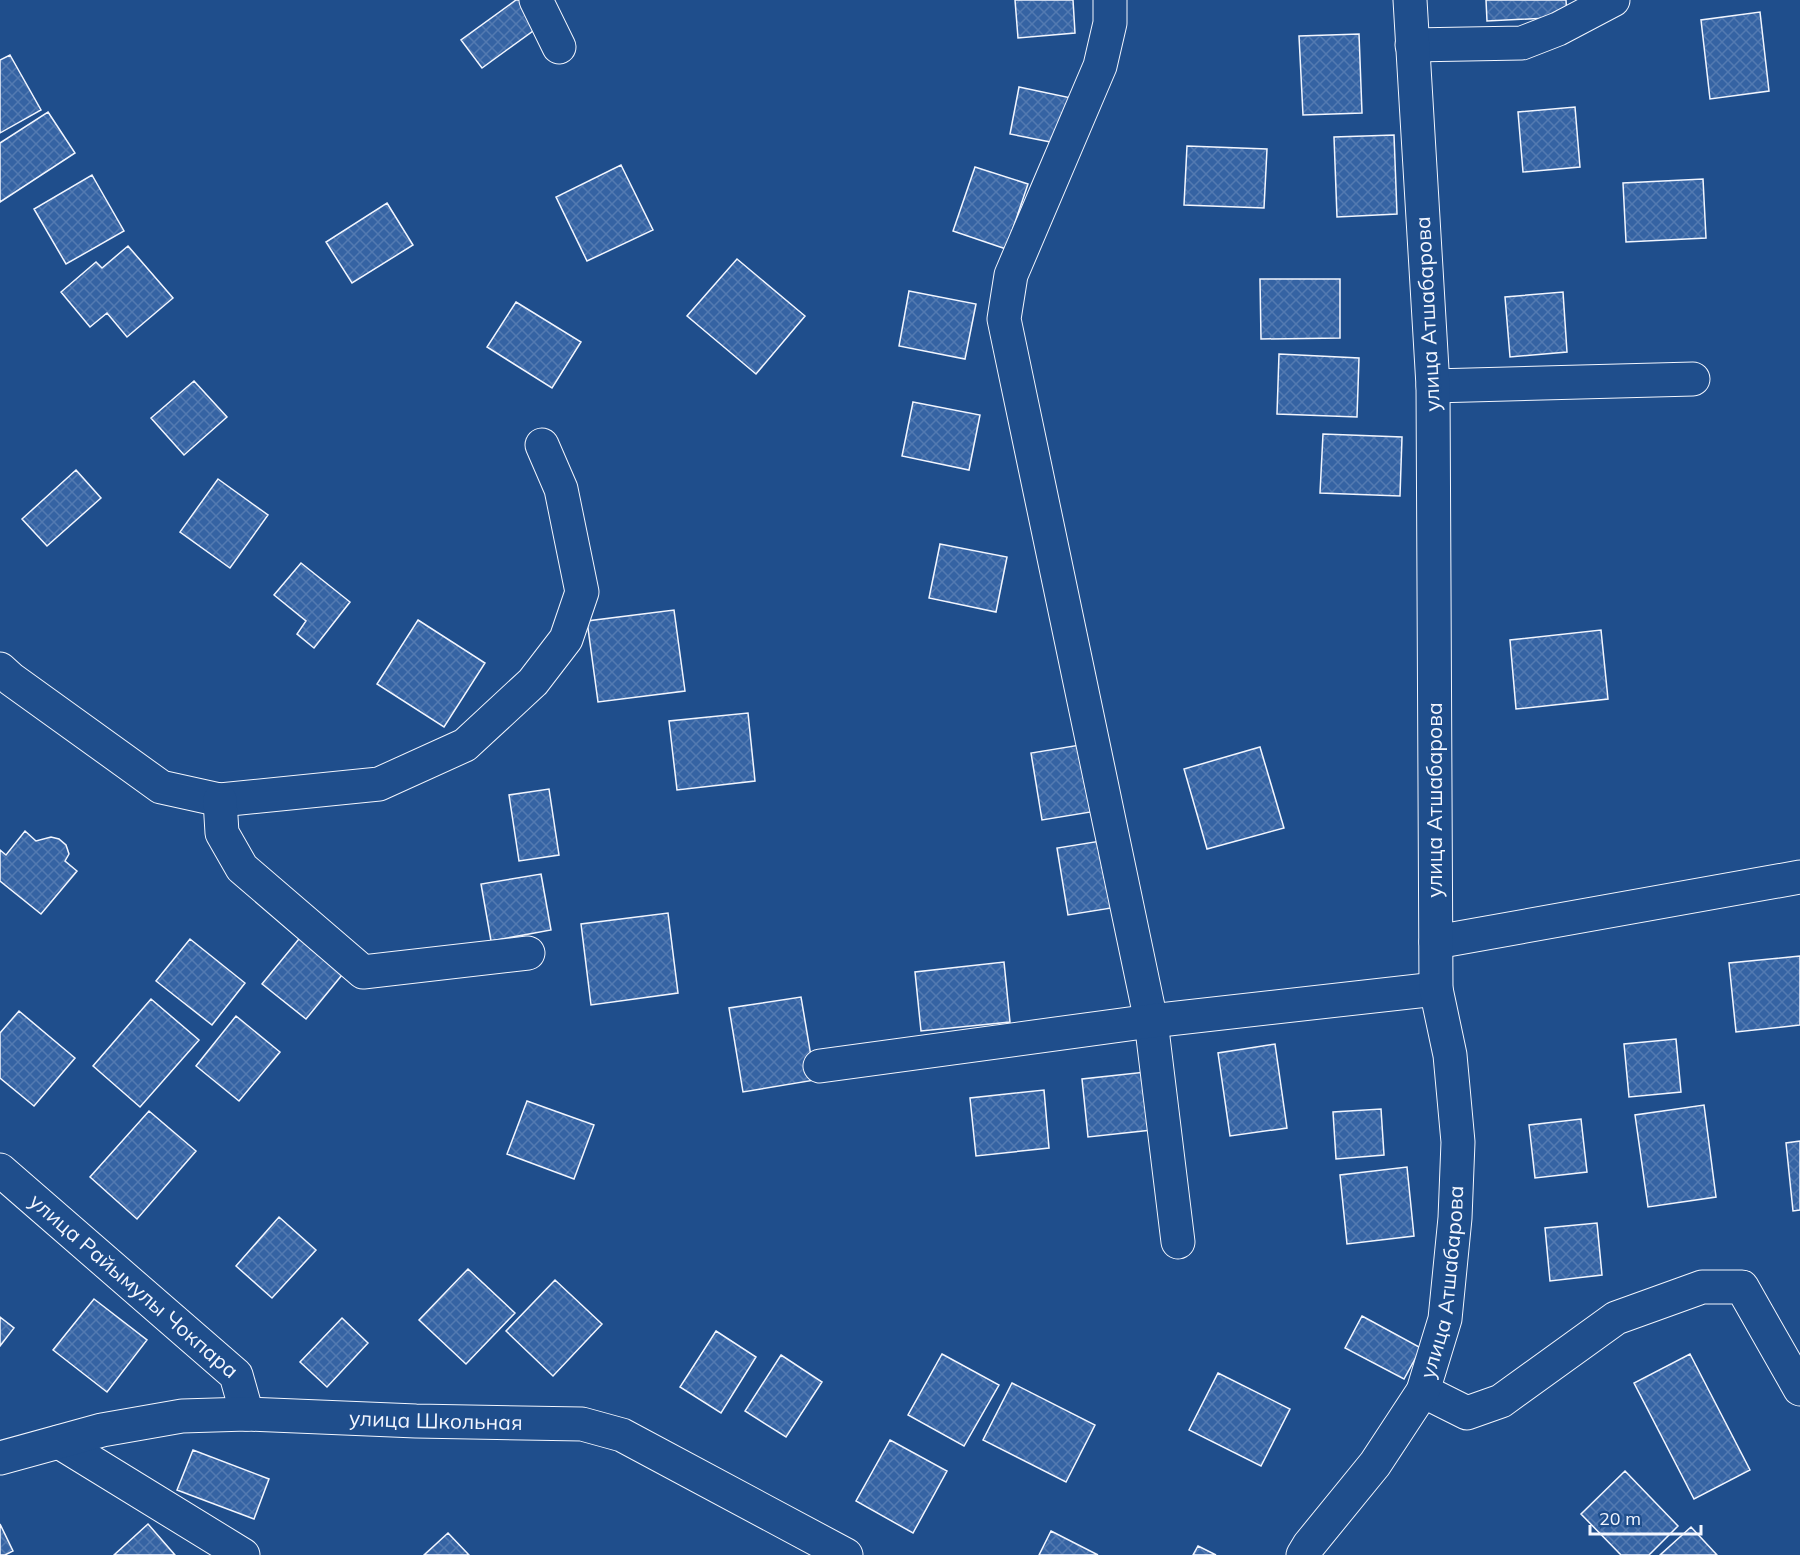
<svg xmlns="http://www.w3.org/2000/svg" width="1800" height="1555" viewBox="0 0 1800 1555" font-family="Mulish,sans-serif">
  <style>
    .building { fill: url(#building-cross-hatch); stroke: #f2f6ff; stroke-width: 1.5 }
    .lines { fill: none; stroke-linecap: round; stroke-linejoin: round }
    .street-casing { stroke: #f2f6ff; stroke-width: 35 }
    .street { stroke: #1f4e8c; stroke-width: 33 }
    .labels { text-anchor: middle; stroke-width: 4.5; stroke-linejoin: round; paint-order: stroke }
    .street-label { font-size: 21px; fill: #f2f6ff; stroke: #1f4e8c }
  </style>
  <defs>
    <pattern id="building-cross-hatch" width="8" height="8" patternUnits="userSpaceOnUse" patternTransform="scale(1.5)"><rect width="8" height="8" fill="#3563a3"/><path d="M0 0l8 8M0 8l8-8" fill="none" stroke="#537ab1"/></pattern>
  </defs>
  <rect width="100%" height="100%" fill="#1f4e8c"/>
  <path class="building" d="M516,0H527L544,23L482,68L461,40Z
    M1015,0H1073L1075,33L1018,38Z
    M1486,0H1566L1567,17L1487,21Z
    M1760,12L1769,91L1710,99L1701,20Z
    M1359,34L1362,113L1303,115L1299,36Z
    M10,55L41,110L0,133V60Z
    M1019,87L1076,99L1066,145L1010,134Z
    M1575,107L1580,167L1523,172L1518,112Z
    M48,112L75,153L0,202V143Z
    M1394,135L1397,214L1337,217L1334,137Z
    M1187,146L1267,149L1264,208L1184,205Z
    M621,165L653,230L587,261L556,197Z
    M975,167L1028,184L1006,249L953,231Z
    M92,175L124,231L66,264L34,209Z
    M1703,179L1706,238L1626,242L1623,183Z
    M387,203L413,245L352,283L326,242Z
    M128,246L173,298L127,337L107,313L90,327L61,292L96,262L102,268Z
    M737,259L805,316L756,374L687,316Z
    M1260,279H1340V338L1261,339Z
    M909,291L976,304L965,359L899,346Z
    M1563,292L1567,352L1510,357L1505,297Z
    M516,302L581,342L552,388L487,347Z
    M1279,354L1359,358L1357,417L1277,414Z
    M194,381L227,417L184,455L151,418Z
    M913,402L980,415L969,470L902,456Z
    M1323,434L1402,437L1400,496L1320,493Z
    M76,470L101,498L47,546L22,519Z
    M218,479L268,515L230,568L180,532Z
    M940,544L1007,557L996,612L929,598Z
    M301,563L350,602L314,648L297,634L306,621L274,595Z
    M674,610L685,691L598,702L587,621Z
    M418,620L485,663L444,727L377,684Z
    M1601,630L1608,699L1516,709L1510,640Z
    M748,713L755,781L677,790L669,721Z
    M1086,744L1097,811L1042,820L1031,753Z
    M1260,747L1284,828L1207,849L1184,769Z
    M549,789L559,855L519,861L509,795Z
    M25,831L36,841L51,837L59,839L66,845L69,854L65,861L77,871L41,914L0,881V850L6,855Z
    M1113,839L1124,906L1068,915L1057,848Z
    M541,874L551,930L491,941L481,884Z
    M668,913L678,993L591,1005L581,924Z
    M303,934L346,970L306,1019L262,984Z
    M190,939L245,983L212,1025L156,981Z
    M1800,956V1025L1736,1032L1729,963Z
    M1004,962L1010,1022L921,1031L915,972Z
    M801,997L815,1080L743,1092L729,1008Z
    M151,999L199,1040L140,1107L93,1066Z
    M19,1011L75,1058L34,1106L0,1078V1033Z
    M236,1016L280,1052L239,1101L196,1066Z
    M1676,1039L1681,1092L1629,1097L1624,1044Z
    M1275,1044L1287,1128L1230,1136L1218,1053Z
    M1155,1071L1161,1129L1088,1137L1082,1079Z
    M1044,1090L1049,1148L976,1156L970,1098Z
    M527,1101L594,1125L574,1179L507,1154Z
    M1704,1105L1716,1197L1648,1207L1635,1115Z
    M1381,1109L1384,1155L1336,1159L1333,1112Z
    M149,1111L196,1151L137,1219L90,1177Z
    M1581,1119L1587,1172L1535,1178L1529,1125Z
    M1800,1141V1210L1793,1211L1786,1143Z
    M1407,1167L1414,1236L1347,1244L1340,1175Z
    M279,1217L316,1250L272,1298L236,1266Z
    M1597,1223L1602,1275L1550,1281L1545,1228Z
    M468,1269L515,1313L466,1364L419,1320Z
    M555,1280L602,1324L553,1376L506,1331Z
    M94,1299L147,1340L107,1392L53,1350Z
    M1362,1316L1421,1348L1404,1379L1345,1348Z
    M0,1317L14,1328L0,1346Z
    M342,1318L368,1343L327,1387L300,1362Z
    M716,1331L756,1357L721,1413L680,1387Z
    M942,1354L999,1385L964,1446L908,1415Z
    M1690,1354L1750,1470L1694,1499L1634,1383Z
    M781,1355L822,1382L786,1437L745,1411Z
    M1218,1373L1290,1409L1261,1466L1189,1430Z
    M1012,1383L1095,1425L1066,1482L983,1440Z
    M890,1440L947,1471L913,1533L856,1501Z
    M193,1450L269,1479L254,1519L177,1490Z
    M1625,1471L1678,1526L1649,1555H1621L1581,1514Z
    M0,1524L13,1551L5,1555H0Z
    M148,1524L175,1555H114Z
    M1691,1527L1717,1555H1660Z
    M1051,1531L1098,1555H1039Z
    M448,1533L469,1555H424Z
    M1198,1546L1216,1555H1193Z"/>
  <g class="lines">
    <defs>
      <g id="street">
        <path d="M536,0L559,47"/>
        <path d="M1110,0V23L1100,66L1011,275L1004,319L1151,1021L1178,1242"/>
        <path d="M1412,45L1522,43L1558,29L1613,0"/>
        <path d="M1433,386L1693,379"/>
        <path d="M0,669L11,679L161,787L220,800L379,784L465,745L533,682L566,639L582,592L561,489L542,445"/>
        <path d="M220,800L222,833L242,868L363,972L528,953"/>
        <path d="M1436,942L1800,877"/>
        <path d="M820,1066L1151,1021L1436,989"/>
        <path id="s1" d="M0,1170L236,1375L247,1414"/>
        <path d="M1423,1391L1467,1413L1501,1401L1616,1318L1702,1287H1742L1800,1389"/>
        <path d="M59,1442L243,1555"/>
        <path id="s2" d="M0,1458L102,1430L182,1416L247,1414L416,1421L582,1424L622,1435L846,1555"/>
        <path id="s3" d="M1303,1555L1309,1545L1375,1464L1423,1391L1445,1319L1455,1218L1458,1142L1450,1055L1436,989L1433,386L1410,0"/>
      </g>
    </defs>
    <use href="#street" class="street-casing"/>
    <use href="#street" class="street"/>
  </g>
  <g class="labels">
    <g class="street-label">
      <text transform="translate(1428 314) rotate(-93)" y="7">улица Атшабарова</text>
      <text transform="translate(1435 800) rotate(-90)" y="7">улица Атшабарова</text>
      <text dy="7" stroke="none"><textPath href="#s3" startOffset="315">улица Атшабарова</textPath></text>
      <text dy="7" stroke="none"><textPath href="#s1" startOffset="177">улица Райымулы Чокпара</textPath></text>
      <text dy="7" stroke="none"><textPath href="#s2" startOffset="441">улица Школьная</textPath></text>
    </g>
  </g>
  <path d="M1590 1525v9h111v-9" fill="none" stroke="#f2f6ff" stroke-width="3"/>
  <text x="1599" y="1525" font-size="18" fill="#f2f6ff" stroke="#1f4e8c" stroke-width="4.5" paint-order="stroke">20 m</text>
</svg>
